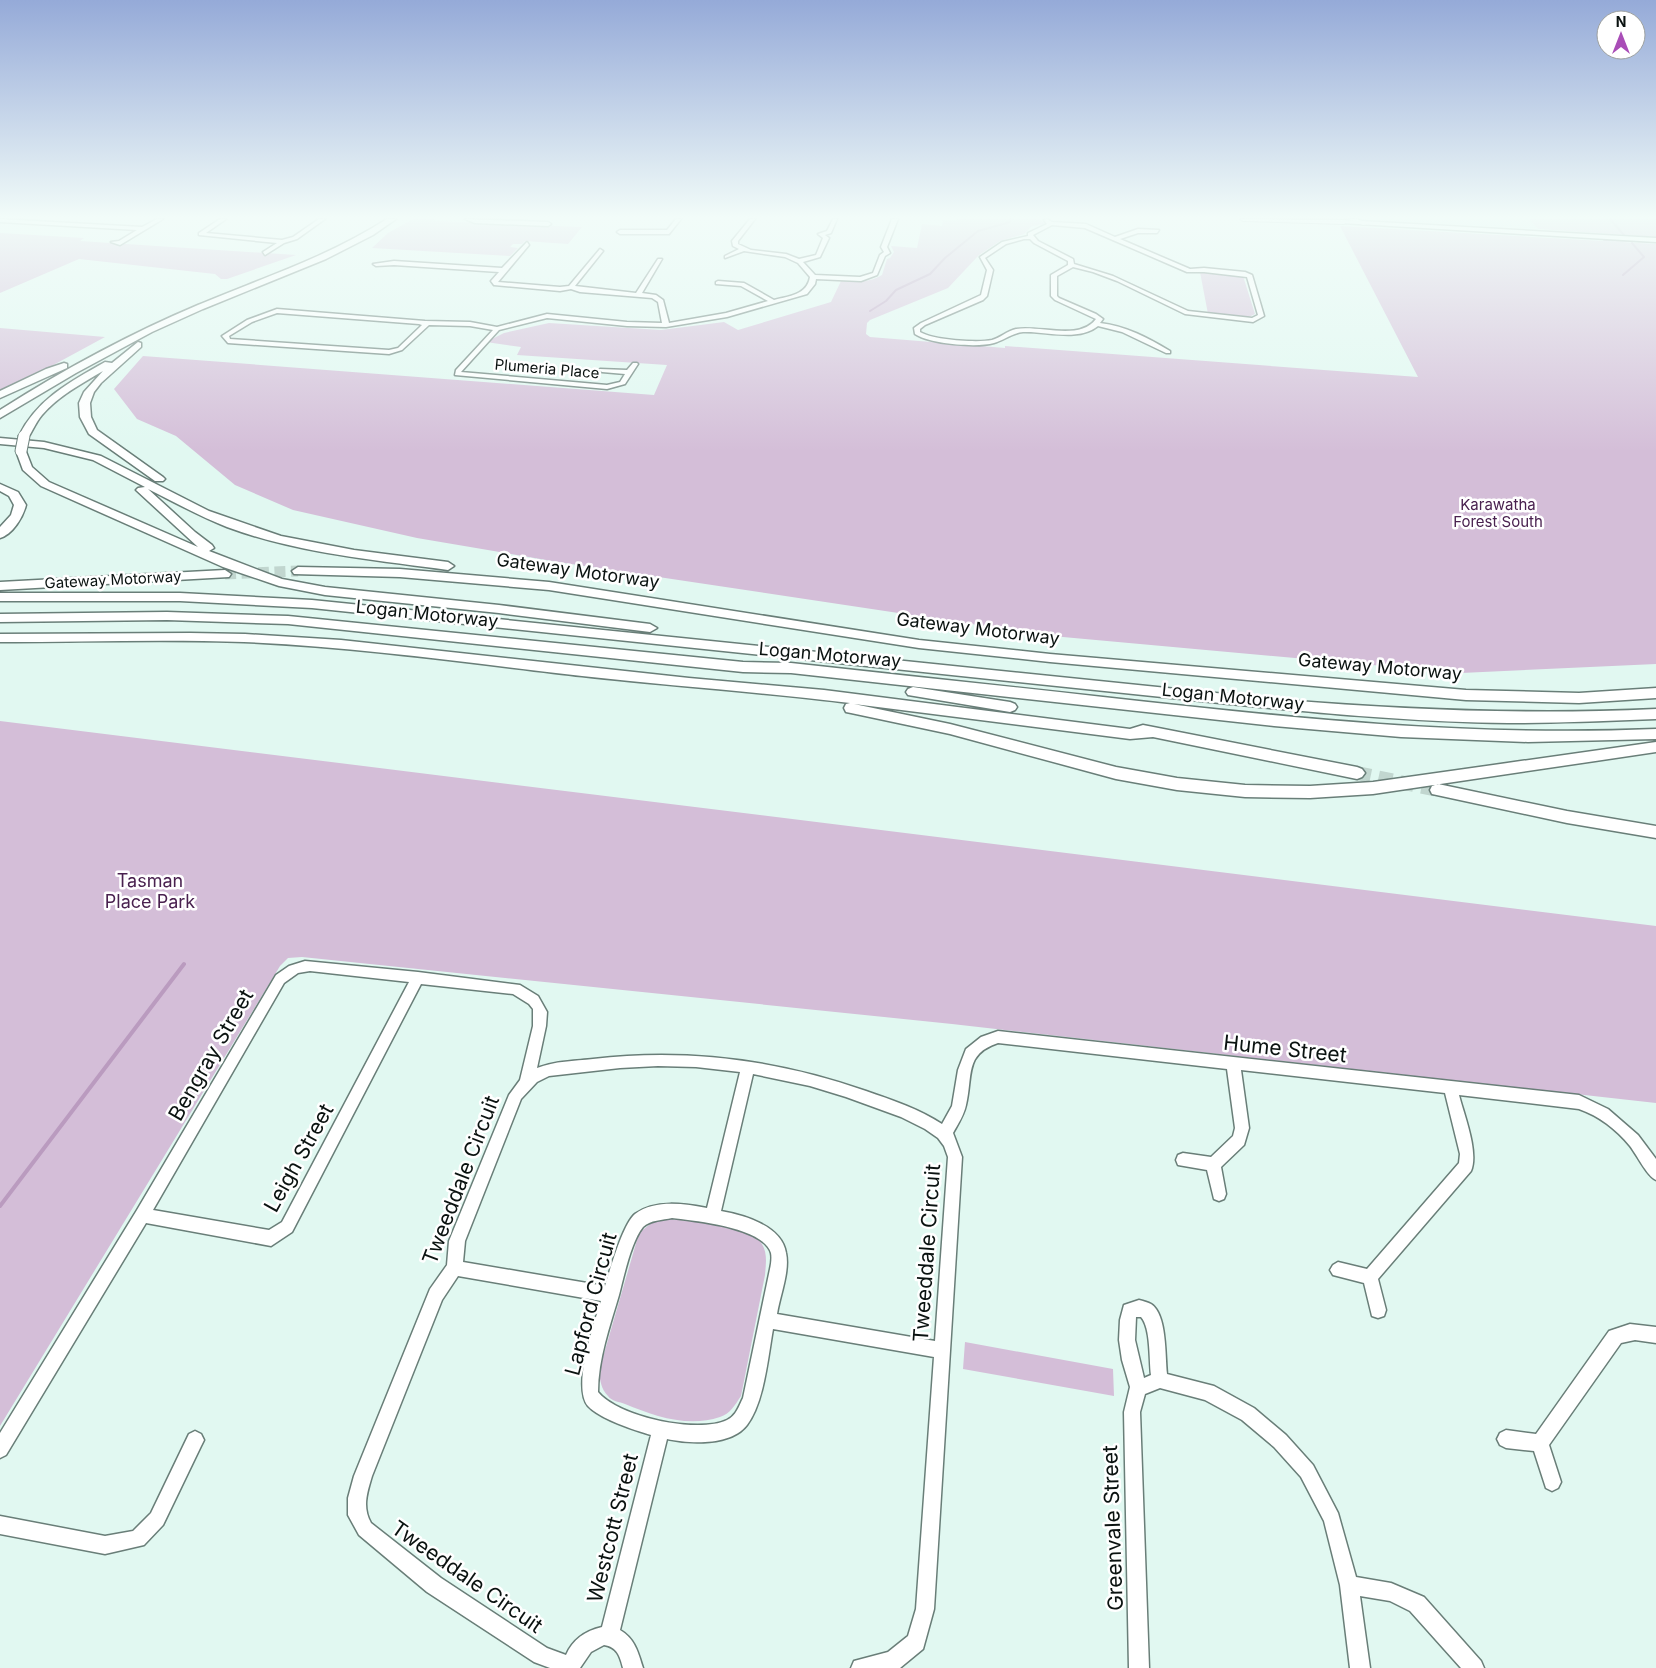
<svg xmlns="http://www.w3.org/2000/svg" width="1656" height="1668" viewBox="0 0 1656 1668" font-family="Inter,sans-serif">
  <style>
    .built { fill: #cdede5 }
    .green { fill: #d4bed8 }
    .lines { fill: none; stroke-linecap: round; stroke-linejoin: round }
    .stream-far1 { stroke: #ba9bbf; stroke-width: 2 }
    .stream { stroke: #ba9bbf; stroke-width: 4 }
    .highway-tunnel-far1 { stroke: #c1d6cf; stroke-width: 11; stroke-dasharray: 11 5.5; stroke-linecap: butt }
    .highway-tunnel { stroke: #c1d6cf; stroke-width: 14; stroke-dasharray: 14 8; stroke-linecap: butt }
    .minor-casing { stroke: #697e78; stroke-width: 3 }
    .major-casing { stroke: #697e78; stroke-width: 2 }
    .highway-casing { stroke: #697e78; stroke-width: 3 }
    .minor { fill: #fff; fill-rule: evenodd }
    .major { fill: #fff; fill-rule: evenodd }
    .highway { fill: #fff; fill-rule: evenodd }
    .highway-bridge-casing { stroke: #697e78; stroke-width: 13; stroke-linecap: butt }
    .highway-bridge { stroke: #fff; stroke-width: 11 }
    .labels { text-anchor: middle; stroke-width: 5; stroke-linejoin: round; paint-order: stroke }
    .far-street-label { font-size: 15px; fill: #0a1210; stroke: #fff }
    .far-park-label { font-size: 15px; fill: #49214f; stroke: #fff }
    .street-label { font-size: 18px; fill: #0a1210; stroke: #fff }
    .park-label { font-size: 18px; fill: #49214f; stroke: #fff }
    .near-street-label { font-size: 21px; fill: #0a1210; stroke: #fff }
  </style>
  <rect width="100%" height="100%" fill="#e1f8f1"/>
  <path class="built" d="M1359,219H1529L1538,229L1362,219Z"/>
  <path class="green" d="M413,219H437L435,221L582,227L568,244L525,241L522,244H513L510,247L518,248L510,256L372,248L388,233Z
    M957,219H1040L1045,224L1032,226L1024,234L1000,241L979,255L948,288L870,320L867,323L866,334L870,337L1005,348V346L1418,377L1340,226L1656,244V664L1461,673L1052,636L558,562L417,538L293,510L235,485L176,436L137,419L114,389L143,356L654,395L667,365L517,355L521,347L486,342L504,333L549,323L661,330L724,322L738,330L831,302L841,281C856,282 869,283 882,275L887,259L890,258L894,252L891,246L917,248L922,224L942,226L943,220L956,221Z
    M1529,219H1656V237L1538,229Z
    M0,233L84,238L80,241L296,255L227,279H221L215,274L79,259L0,293Z
    M1200,272L1234,273L1243,276L1255,314L1249,317L1208,314Z
    M0,328L105,337L22,382L0,390Z
    M0,721L1656,926V1103L952,1024L302,957L288,958L280,966L0,1426Z
    M670,1219C690,1221 748,1225 760,1241C768,1252 766,1262 765,1275L741,1396C735,1405 730,1414 720,1417C688,1428 654,1416 625,1404C620,1402 611,1401 608,1396C601,1389 600,1380 599,1371L639,1233L655,1220Z
    M965,1342L1113,1369L1114,1396L963,1369Z"/>
  <g class="lines">
    <path class="stream-far1" d="M1610,219L1624,235
      M1604,240L1656,242
      M1623,275L1644,257L1632,243
      M870,311L886,301L896,290L930,274L945,258L978,231L1010,222V219"/>
    <path class="stream" d="M0,1206L184,964"/>
    <path class="highway-tunnel-far1" d="M225,574L298,571"/>
    <path class="highway-tunnel" d="M1357,773L1438,790"/>
    <defs>
      <path id="minor" d="M0,219L142,227L157,219H163L120,245L111,242L119,241L137,230L0,222Z
        M220,219H226L206,233L282,240L293,237L319,219H325L297,239L284,243L265,255L263,252L277,243L199,235V233Z
        M465,219L548,222L551,224L548,226L475,223Z
        M676,219H681L669,234H620L617,232L620,230H667Z
        M750,219H755L738,241V244L751,250L786,254L799,259L816,255L823,238L818,234L827,231L833,219H837L831,233L825,235L829,238L820,257L803,262L815,275L860,277L873,273L880,255L884,252L881,247L892,219H898L887,247L890,253L885,256L877,275L861,281L816,279L815,284L807,294L727,317L666,327L627,326L547,318L499,330L461,372L607,385L620,382L625,374L602,372L599,370L600,369L627,370L633,363H637L638,364L625,384L607,389L455,375L456,370L493,330L470,326L429,325L402,350L389,354L228,343L222,336L247,320L277,309L425,321L470,322L497,327L547,314L627,322L662,323L658,302L652,298L580,292L571,289L560,291L494,285L491,281L499,272L394,265L376,266L373,264L394,261L502,268L527,242L529,245L498,282L560,287L569,286L600,249L603,251L575,286L636,293L658,259H662L642,293L656,295L663,300L669,323L726,313L768,301L741,286L716,284V282L718,281L744,283L774,300C789,296 807,295 810,277L798,263L785,257L744,251L725,258V256L739,249L733,246L732,241ZM277,313L419,324L422,325L398,348L389,350L230,339L229,336L252,322Z
        M1047,219L1052,222L1086,224L1115,237L1138,229L1159,230L1157,233H1138L1120,239L1190,269L1204,268L1245,272L1252,275L1264,316L1253,322L1185,314L1117,281L1093,272L1073,267L1057,276V296L1059,298L1096,314L1103,319L1100,323C1126,326 1148,338 1170,351V353H1166L1122,332L1098,326C1078,342 1046,331 1023,332C1012,333 1004,340 994,343C977,348 930,344 915,334L914,328L921,323L981,295L987,270L980,257L1002,242L1028,236V233L1047,224L1044,220ZM1052,225L1085,228L1187,272H1204L1247,277L1258,315L1252,318L1188,311L1113,276L1074,264L1073,259L1038,241L1033,235ZM1024,239H1030L1034,243L1068,261V265L1051,275V296L1055,300L1096,319C1080,341 1040,325 1016,329C1007,331 1000,338 992,340C977,343 933,340 920,332V329L925,325L983,300L987,296L993,270L985,258L1006,244Z
        M1344,220L1656,238V242L1342,223Z
        M305,961L418,972L520,985L538,996L547,1012L546,1026L537,1068C555,1061 574,1061 593,1059C686,1048 778,1060 866,1091C892,1100 919,1109 942,1124L952,1106L958,1070L966,1049L981,1037L998,1031L1579,1095L1608,1109L1638,1135L1656,1159V1180C1647,1176 1637,1155 1630,1146C1616,1129 1599,1116 1579,1109L1459,1095C1464,1115 1479,1152 1471,1171L1378,1279L1386,1310L1384,1316L1378,1318L1372,1316L1364,1283L1333,1275L1330,1270L1333,1265L1338,1262L1367,1269L1459,1163L1460,1154L1445,1093L1241,1070L1249,1128L1244,1145L1221,1167L1226,1194L1224,1199L1219,1201L1214,1199L1207,1170L1178,1165L1176,1160L1178,1155L1183,1153L1211,1157L1233,1136L1235,1128L1227,1069L998,1043C964,1054 973,1076 966,1105C964,1115 958,1124 953,1133L962,1157L934,1609L923,1649L900,1668H851L854,1661L888,1652L908,1636L916,1609L934,1357L773,1329C768,1357 764,1403 747,1425C731,1446 690,1444 667,1439L620,1630C635,1639 638,1652 643,1668H623C620,1656 617,1647 604,1645L591,1652L580,1668H550L534,1662L427,1592L359,1535L348,1515V1498L354,1476L430,1289L447,1265L449,1241L509,1095L520,1080L533,1026V1009L529,1004L513,994L421,984L292,1232L271,1246L146,1223L6,1455L0,1458V1433L137,1210L276,975L289,966ZM310,971L409,982L282,1222L269,1230L153,1210L284,983L298,973ZM658,1066L696,1067L740,1072L707,1208C685,1204 655,1199 635,1214C623,1224 610,1270 605,1286L463,1262L465,1241L521,1099L537,1082L549,1076L620,1068ZM753,1074L810,1086L846,1097L901,1117L925,1129L938,1138L944,1146L948,1157L935,1341L777,1314C780,1295 790,1271 786,1253C782,1226 744,1215 721,1211ZM672,1218C695,1221 763,1227 771,1253C772,1258 771,1265 770,1269L743,1398C739,1406 736,1416 727,1420C698,1434 618,1417 598,1392C598,1359 610,1326 619,1295C624,1276 631,1242 643,1227C650,1220 663,1220 672,1218ZM458,1276L601,1301C594,1324 572,1387 588,1406C600,1419 634,1430 651,1435L602,1627C585,1631 573,1639 566,1655L547,1648L441,1578L371,1523C362,1507 367,1493 372,1476L442,1300Z
        M1139,1300C1143,1301 1147,1302 1151,1304C1167,1314 1165,1356 1167,1374L1214,1386L1254,1408L1286,1435L1313,1465L1338,1513L1356,1577L1391,1583L1424,1597L1481,1661L1484,1668H1461L1410,1611L1390,1601L1360,1596L1370,1668H1350L1340,1585L1324,1521L1301,1477L1274,1447L1242,1420L1205,1400L1160,1388L1145,1394L1140,1412L1149,1668H1129L1124,1412L1130,1387L1122,1360L1119,1340L1120,1320L1124,1305ZM1136,1317H1141C1151,1328 1149,1360 1151,1375L1144,1378L1135,1340Z
        M1630,1324L1656,1327V1343L1635,1340L1621,1343L1549,1445L1561,1482L1558,1488L1552,1491L1546,1488L1534,1451L1506,1448L1500,1445L1497,1439L1500,1433L1506,1430L1536,1434L1609,1331Z
        M195,1431L201,1434L204,1440L201,1446L163,1525L144,1545L105,1554L0,1534V1516L105,1536L133,1531L151,1513L189,1434Z"/>
      <path id="major" d="M1240,219L1344,220L1347,222L1344,224L1243,221Z
        M1349,219H1357L1368,224L1363,225Z"/>
      <path id="highway" d="M387,219H396L373,235L326,259L203,309L152,332L76,373L0,418V410C63,370 129,334 198,305C262,278 328,257 387,219Z
        M138,342L141,343V347L101,383L94,392L90,403L91,417L97,430L163,477L165,479L163,481H155L89,434L80,417L79,403L84,392L103,371C81,384 58,396 42,415C36,422 33,430 28,438H20L19,436C37,399 70,382 105,362L112,363Z
        M64,363L67,364V368L0,398V391L46,369Z
        M0,438L44,442L101,456L209,511L281,536L354,550L448,562L454,566L448,570C374,560 297,553 227,527C199,516 174,502 148,489L195,532L212,545L214,548L209,551L282,579L325,587L499,605L650,624L657,628L650,632L499,613L325,595L279,586L223,567L41,486L23,470L16,451L21,448L25,449L32,467L49,482L198,547L136,490L138,488L145,487L93,460L44,448L0,444Z
        M0,484L18,492L26,505C23,517 13,534 0,538V527L11,515L14,505L9,496L0,491Z
        M298,567L400,569L549,582L919,640L1050,654L1466,690L1579,693L1656,688V698L1579,703L1466,700L1050,662L919,648L549,590L400,577L294,574L292,571Z
        M225,570L231,574L229,577L0,590V582Z
        M0,593H180L312,600L1284,700C1409,710 1530,715 1656,709V719C1607,721 1558,723 1508,723C1408,722 1309,712 1210,702L312,608L180,601H0Z
        M167,612L288,616L743,662L791,663C895,675 999,685 1103,697C1290,718 1468,737 1656,729V739L1528,742L1401,737L1274,726L791,673L743,672L288,624L167,620L0,622V614Z
        M190,633L245,634L341,640L689,678L824,690L1130,729L1143,725L1357,767L1362,769L1365,773L1362,777L1357,779L1153,737L1130,739L854,704L950,724L1116,767L1177,778L1245,785L1310,786L1373,782L1656,742V752L1373,794L1310,798L1245,797L1177,790L1116,779L950,734L851,713L846,712L844,708L846,704L850,703C761,692 671,686 582,676C470,663 357,647 244,642C163,639 81,642 0,642V634Z
        M913,687L1010,702L1015,704L1017,707L1015,710L1010,712L908,695L906,692L908,689Z
        M1438,784L1567,811L1656,826V838L1567,823L1432,794L1430,790L1432,786Z"/>
    </defs>
    <use href="#minor" class="minor-casing"/>
    <use href="#major" class="major-casing"/>
    <use href="#highway" class="highway-casing"/>
    <use href="#minor" class="minor"/>
    <use href="#major" class="major"/>
    <use href="#highway" class="highway"/>
    <defs>
      <path id="highway-bridge" d="M21,451L24,436"/>
    </defs>
    <use href="#highway-bridge" class="highway-bridge-casing"/>
    <use href="#highway-bridge" class="highway-bridge"/>
  </g>
  <linearGradient id="sky" x2="0" y2="1"><stop stop-color="#95aad8"/><stop offset="0.48" stop-color="#f2fcf9"/><stop offset="1" stop-color="#f2fcf9" stop-opacity="0"/></linearGradient>
  <rect width="1656" height="452" fill="url(#sky)"/>
  <g class="labels">
    <g class="far-street-label">
      <text transform="translate(547 369) rotate(5)" y="5">Plumeria Place</text>
      <text transform="translate(113 580) rotate(-3)" y="5">Gateway Motorway</text>
    </g>
    <g class="far-park-label">
      <text x="1498" y="510">Karawatha<tspan x="1498" dy="17">Forest South</tspan></text>
    </g>
    <g class="street-label">
      <text transform="translate(578 571) rotate(8)" y="6">Gateway Motorway</text>
      <text transform="translate(427 614) rotate(6)" y="6">Logan Motorway</text>
      <text transform="translate(978 629) rotate(7)" y="6">Gateway Motorway</text>
      <text transform="translate(830 655) rotate(5)" y="6">Logan Motorway</text>
      <text transform="translate(1380 667) rotate(5)" y="6">Gateway Motorway</text>
      <text transform="translate(1233 697) rotate(6)" y="6">Logan Motorway</text>
    </g>
    <g class="park-label">
      <text x="150" y="887">Tasman<tspan x="150" dy="21">Place Park</tspan></text>
    </g>
    <g class="near-street-label">
      <text transform="translate(1285 1049) rotate(6)" y="7">Hume Street</text>
      <text transform="translate(211 1055) rotate(-60)" y="7">Bengray Street</text>
      <text transform="translate(299 1158) rotate(-61)" y="7">Leigh Street</text>
      <text transform="translate(461 1180) rotate(-69)" y="7">Tweeddale Circuit</text>
      <text transform="translate(927 1253) rotate(-86)" y="7">Tweeddale Circuit</text>
      <text transform="translate(591 1304) rotate(-75)" y="7">Lapford Circuit</text>
      <text transform="translate(613 1528) rotate(-76)" y="7">Westcott Street</text>
      <text transform="translate(1113 1528) rotate(-92)" y="7">Greenvale Street</text>
      <text transform="translate(467 1577) rotate(35)" y="7">Tweeddale Circuit</text>
    </g>
  </g>
  <g transform="translate(1621 35)"><circle r="24" fill="#ffffff" stroke="#9da09f"/>
  <path d="M0-4L9 19L0 12L-9 19Z" fill="#a94db7"/>
  <text y="-8" font-size="14" font-weight="bold" text-anchor="middle" fill="#0a1210">N</text>
  </g>
</svg>
